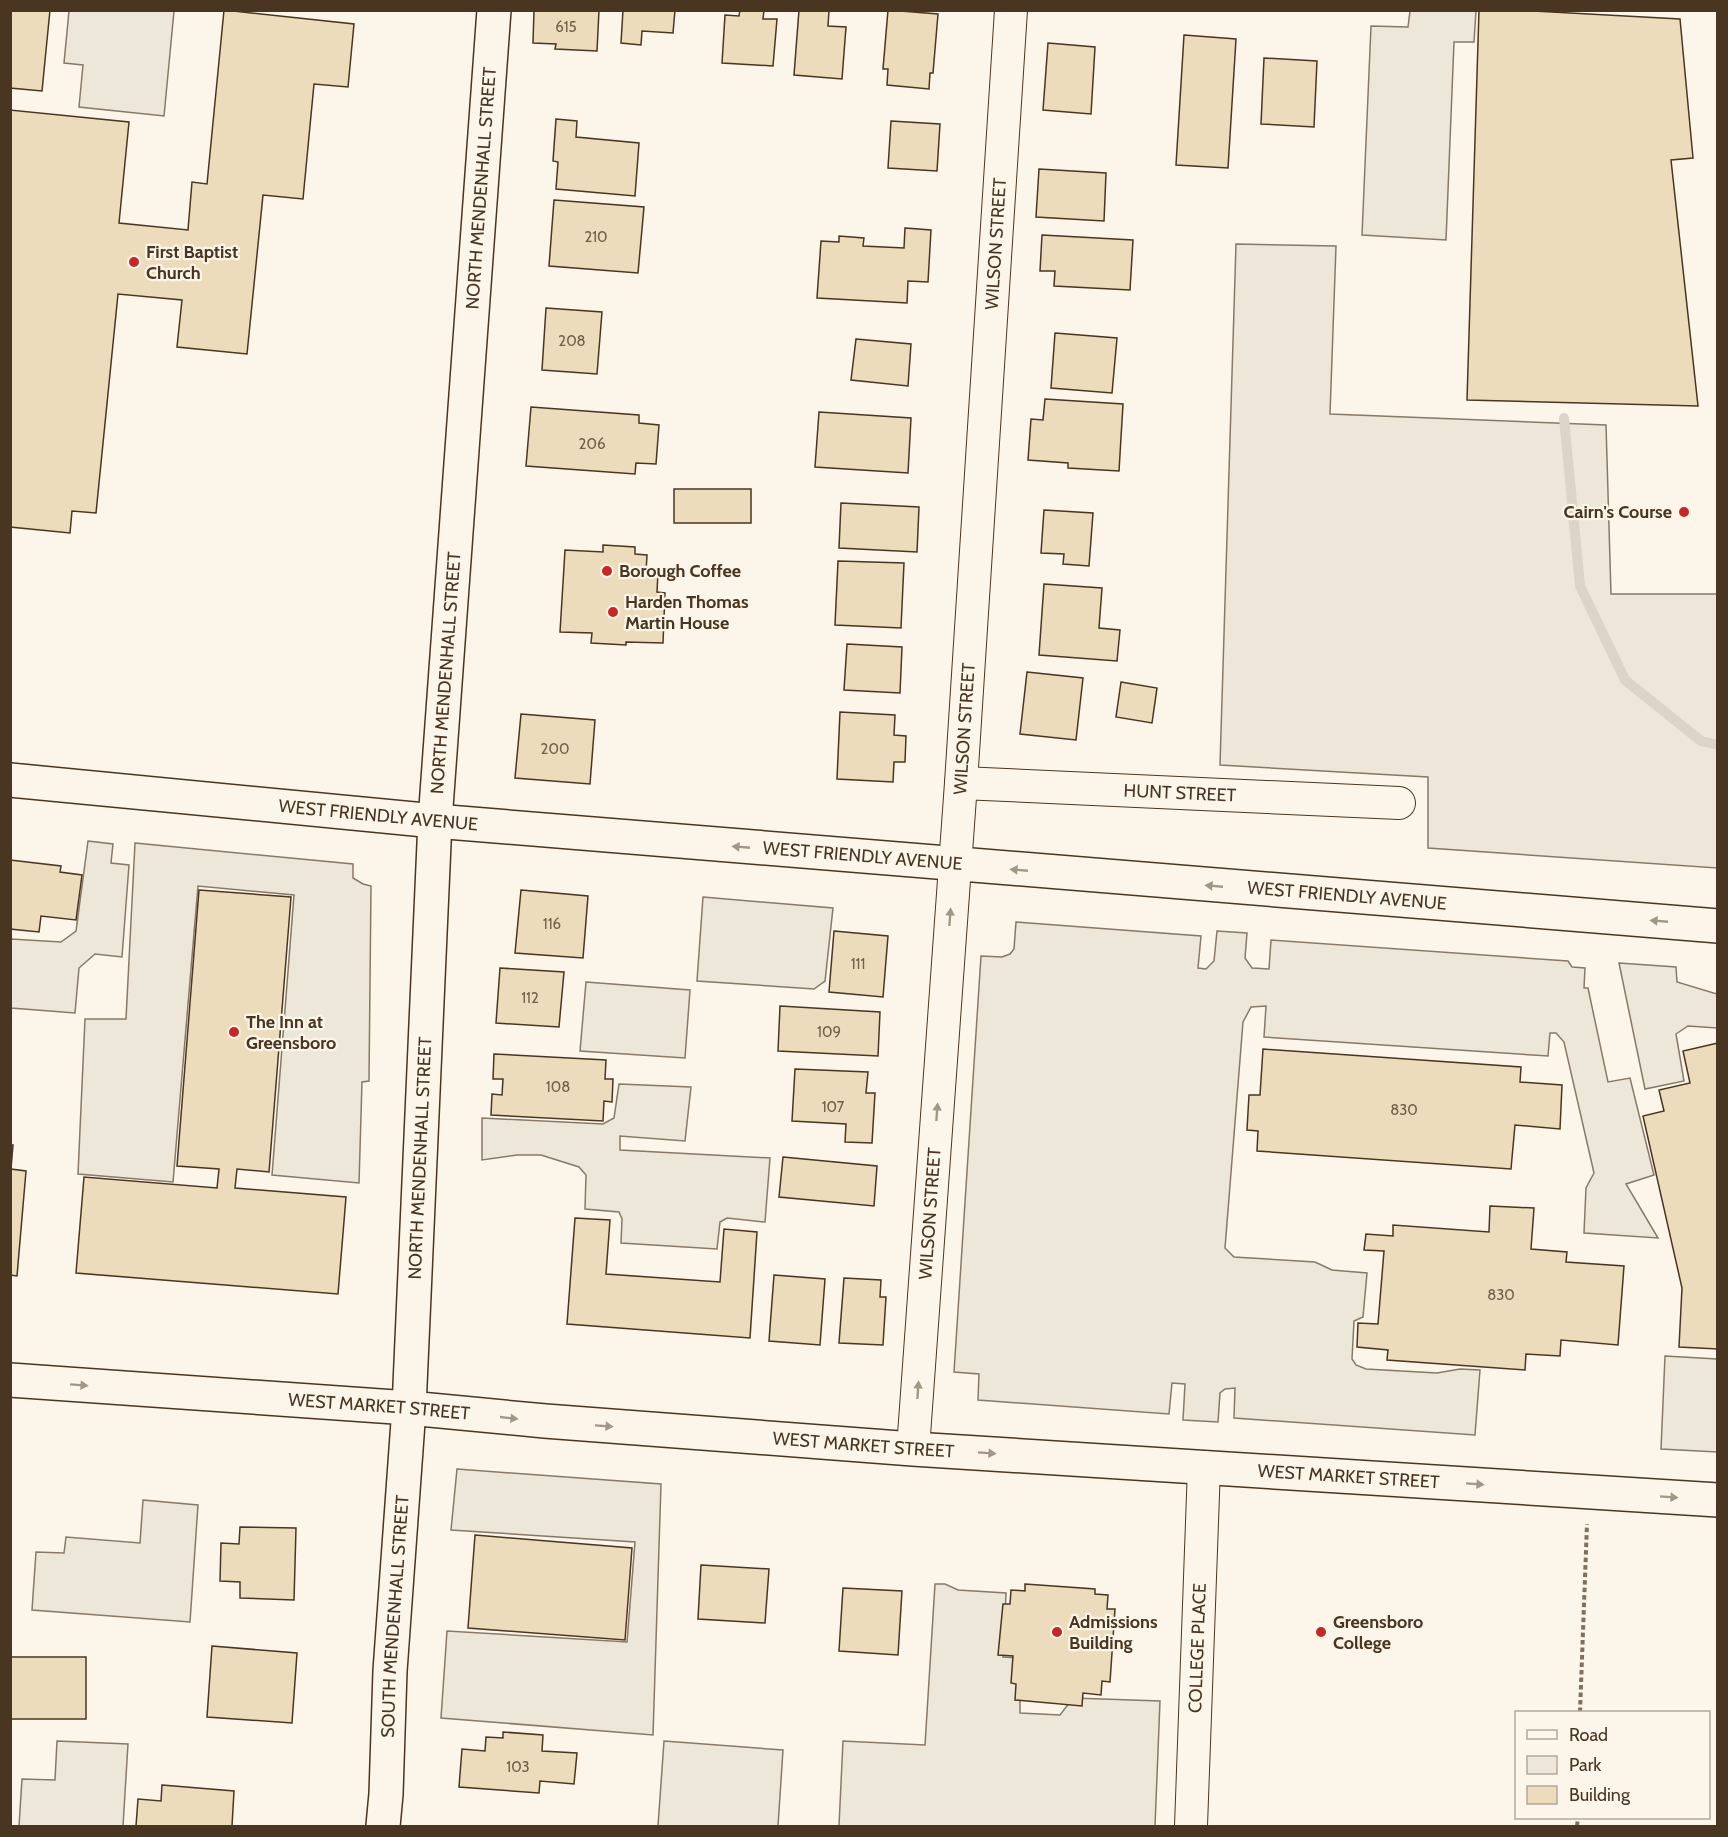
<svg xmlns="http://www.w3.org/2000/svg" width="1728" height="1837" viewBox="0 0 1728 1837" font-family="Cabin,sans-serif">
  <style>
    .green { fill: #ede6d9; stroke: #887966; stroke-width: 1.5 }
    .parking { fill: #ede7d9; stroke: #887966; stroke-width: 1.5 }
    .lines { fill: none; stroke-linecap: round; stroke-linejoin: round }
    .stream { stroke: #dcd4c6; stroke-width: 10 }
    .building { fill: #ecdcbc; stroke: #4a3520; stroke-width: 1.5 }
    .minor-casing { stroke: #4a3520; stroke-width: 34 }
    .tertiary-casing { stroke: #4a3520; stroke-width: 36 }
    .secondary-casing { stroke: #4a3520; stroke-width: 36 }
    .path { stroke: #7f6f5c; stroke-width: 4; stroke-dasharray: 4.5 3; stroke-linecap: butt }
    .minor { stroke: #fbf6e9; stroke-width: 32 }
    .tertiary { stroke: #fbf6e9; stroke-width: 33 }
    .secondary { stroke: #fbf6e9; stroke-width: 33 }
    .oneway { fill: #a29684 }
    .poi-dot { fill: #c62828; stroke: #fbf6e9; stroke-width: 2 }
    .labels { text-anchor: middle; stroke-width: 4.5; stroke-linejoin: round; paint-order: stroke }
    .number-label { font-size: 15px; fill: #725f47 }
    .street-label { font-size: 18px; fill: #4a3520; stroke: #fbf6e9 }
    .poi-label { font-size: 18px; font-weight: bold; fill: #4a3520; stroke: #fbf6e9; text-anchor: start }
  </style>
  <rect width="100%" height="100%" fill="#fbf6e9"/>
  <path class="green" d="M1236,244L1336,246L1330,414L1606,425L1611,594H1717V868L1428,848V777L1220,765Z"/>
  <path class="parking" d="M69,11H174L164,116L79,107L83,65L64,63Z
    M1410,11H1476L1474,42H1454L1446,240L1362,235L1371,26L1408,27Z
    M88,841L113,844L111,863L129,865L122,957L95,954L79,968L75,1013L11,1008V939L61,942L76,931Z
    M135,843L353,864V878L363,884L371,886L369,1081L362,1082L359,1183L272,1175L294,895L198,886L173,1182L78,1174L85,1019H126Z
    M703,897L833,908L825,981L814,989L697,981Z
    M1016,922L1201,936L1198,968L1206,969L1214,961L1217,931L1247,933L1245,958L1252,968L1269,969L1271,940L1568,961L1572,967L1585,968L1584,988H1588L1608,1082L1630,1078L1654,1175L1626,1184L1658,1238L1584,1233L1586,1188L1594,1173L1564,1042L1556,1033H1550L1548,1056L1264,1037L1266,1006L1251,1007L1243,1022L1225,1248L1234,1257L1315,1262L1332,1270L1367,1273L1363,1317L1354,1321L1352,1359L1356,1365L1366,1369L1437,1373L1460,1369L1480,1370L1475,1435L1234,1418L1235,1388L1225,1389L1220,1393L1218,1422L1183,1420L1185,1384L1172,1383L1169,1414L978,1400L979,1374L954,1372L981,956L1002,957L1010,954L1014,949Z
    M1619,963L1676,967L1677,982L1717,994V1028L1688,1026L1676,1034L1684,1081L1645,1089Z
    M586,982L690,990L685,1058L580,1051Z
    M619,1084L691,1087L685,1141L620,1136V1150L770,1158L765,1222L727,1218L720,1222L717,1249L621,1243L622,1219L619,1212L585,1209L586,1175L579,1167L541,1155H517L482,1160V1118L603,1124L614,1118Z
    M1665,1356L1717,1359V1452L1661,1449Z
    M457,1469L661,1484L653,1735L441,1718L447,1631L627,1642L635,1542L451,1530Z
    M143,1500L198,1505L190,1622L32,1610L36,1552L64,1553L66,1537L140,1543Z
    M935,1584H945L958,1590L1006,1593L1003,1657L1020,1658V1713L1060,1715L1073,1698L1160,1701L1155,1826H839L843,1741L925,1745Z
    M57,1741L128,1744L123,1826H19L22,1779L55,1780Z
    M664,1741L783,1750L778,1826H658Z"/>
  <g class="lines">
    <path class="stream" d="M1564,418L1580,586L1625,680L1701,741L1718,745"/>
  </g>
  <path class="building" d="M10,10H50L42,91L10,88Z
    M224,10L354,24L348,87L314,84L303,199L263,195L247,354L177,347L182,300L118,294L96,513L72,511L70,533L10,527V110L129,122L119,223L188,230L192,182L207,184Z
    M534,10H599L597,51L555,49L556,44L533,43Z
    M623,10H675L673,33L642,31L641,45L621,43Z
    M740,10H764L763,19H777L773,66L722,63L725,15L739,16Z
    M799,10H829L828,26L846,27L842,79L794,75Z
    M888,10L938,14L933,73H930L929,89L887,85L888,69H883Z
    M1479,10H1514L1680,19L1693,158L1671,160L1698,406L1467,400Z
    M1184,35L1236,39L1228,168L1176,165Z
    M1048,43L1095,47L1091,114L1043,110Z
    M1264,58L1317,61L1314,127L1261,124Z
    M556,119L577,121L576,137L639,143L635,196L556,189L558,162L553,161Z
    M891,121L940,124L937,171L888,168Z
    M1039,169L1106,173L1104,221L1036,217Z
    M554,200L644,207L638,273L549,266Z
    M905,228L931,230L928,282L908,281L907,303L817,298L821,241L839,242V236L864,238L863,246L904,248Z
    M1042,235L1133,240L1130,290L1054,286L1055,271H1040Z
    M546,308L602,312L597,374L542,370Z
    M1055,333L1117,338L1112,393L1051,388Z
    M856,339L911,344L908,386L851,380Z
    M1045,399L1123,404L1119,471L1068,468V463L1028,460L1031,419L1043,420Z
    M531,407L639,415V423L659,425L656,464L636,463L635,474L526,466Z
    M819,412L911,418L908,473L815,467Z
    M674,489H751V523H674Z
    M841,503L919,507L917,552L839,548Z
    M1044,510L1093,513L1089,566L1063,564L1064,554L1041,553Z
    M603,545L635,547V554L647,555L646,572H658L657,592L665,593L663,643L626,642V645L591,643L592,633L560,632L565,550L603,552Z
    M838,561L904,563L901,628L835,625Z
    M1044,584L1102,588L1099,628L1120,630L1117,661L1039,655Z
    M847,644L902,647L900,693L844,690Z
    M1027,672L1083,678L1076,740L1020,734Z
    M1121,682L1157,688L1152,723L1116,717Z
    M840,712L895,715L894,735L906,736L905,762H894L893,782L837,779Z
    M521,714L595,720L590,784L515,778Z
    M10,860L61,866L60,872L82,875L76,920L41,916L39,932L10,929Z
    M199,890L291,897L269,1172L237,1169L235,1188L346,1197L338,1294L76,1273L84,1177L217,1188L219,1169L177,1166Z
    M521,890L588,896L583,958L515,953Z
    M834,931L888,936L883,997L829,992Z
    M500,968L564,972L559,1027L496,1023Z
    M780,1006L880,1012L878,1056L778,1051Z
    M1718,1043V1349L1679,1347L1682,1288L1643,1116L1664,1111L1659,1090L1690,1083L1683,1051Z
    M1263,1049L1521,1067L1520,1082L1562,1085L1560,1129L1515,1125L1511,1169L1257,1151L1258,1131L1247,1130L1249,1095H1260Z
    M494,1054L606,1060L605,1079H613L612,1102L604,1101L603,1121L491,1115L492,1094L502,1095L503,1079H493Z
    M795,1069L868,1072L866,1093H875L872,1143L845,1142L846,1124L792,1121Z
    M10,1145H13L11,1169L26,1171L17,1276L10,1275Z
    M783,1157L877,1166L874,1206L779,1197Z
    M1490,1206L1534,1208L1531,1249L1567,1252L1566,1262L1624,1266L1618,1345L1561,1340L1560,1356L1526,1354L1525,1370L1387,1360L1388,1350L1357,1347L1358,1323L1378,1324L1384,1251L1364,1250L1366,1234L1393,1236V1225L1489,1232Z
    M575,1218L610,1220L606,1274L720,1282L724,1229L757,1232L750,1338L567,1324Z
    M774,1275L825,1279L820,1345L769,1341Z
    M844,1278L881,1280L880,1297H886L883,1345L839,1343Z
    M240,1527L296,1528L294,1600L240,1598V1582L220,1581L221,1543L239,1544Z
    M475,1535L632,1548L625,1640L468,1628Z
    M701,1565L769,1569L765,1623L698,1619Z
    M1025,1584L1095,1589V1594L1108,1595L1107,1609H1115L1110,1682L1102,1681L1101,1695L1083,1693L1082,1706L1015,1700L1016,1684L1011,1683L1013,1656L998,1655L1003,1604H1010L1011,1590L1025,1591Z
    M843,1588L902,1591L898,1655L839,1651Z
    M212,1646L297,1653L292,1723L207,1717Z
    M11,1657H86V1719H11Z
    M503,1732L543,1735L542,1751L577,1753L574,1784L540,1781L539,1793L459,1787L462,1749L485,1751L486,1737L503,1738Z
    M162,1785L234,1791L232,1826H136L138,1799L161,1801Z"/>
  <g class="lines">
    <defs>
      <g id="minor">
        <path id="s1" d="M961,783L1399,803"/>
        <path id="s2" d="M913,1449L961,783L1011,10"/>
        <path id="s3" d="M1191,1826L1204,1467"/>
      </g>
      <g id="tertiary">
        <path id="s4" d="M383,1826L386,1794L390,1671L409,1408L435,821L494,10"/>
      </g>
      <g id="secondary">
        <path id="s5" d="M10,780L435,821L1718,926"/>
        <path id="s6" d="M10,1380L409,1408L545,1421L913,1449L1718,1500"/>
      </g>
    </defs>
    <use href="#minor" class="minor-casing"/>
    <use href="#tertiary" class="tertiary-casing"/>
    <use href="#secondary" class="secondary-casing"/>
    <path class="path" d="M1580,1712L1587,1524
      M1577,1826L1578,1818"/>
    <use href="#minor" class="minor"/>
    <use href="#tertiary" class="tertiary"/>
    <use href="#secondary" class="secondary"/>
  </g>
  <defs><path id="oneway-solid" d="M-6-.8H1V-3.2L6.5 0L1 3.2V.8H-6Z" transform="scale(1.5)"/></defs>
  <g class="oneway">
    <use href="#oneway-solid" transform="translate(741 847) rotate(-175)"/>
    <use href="#oneway-solid" transform="translate(1019 870) rotate(-175)"/>
    <use href="#oneway-solid" transform="translate(1214 886) rotate(-175)"/>
    <use href="#oneway-solid" transform="translate(950 917) rotate(-86)"/>
    <use href="#oneway-solid" transform="translate(1659 921) rotate(-175)"/>
    <use href="#oneway-solid" transform="translate(937 1112) rotate(-86)"/>
    <use href="#oneway-solid" transform="translate(79 1385) rotate(4)"/>
    <use href="#oneway-solid" transform="translate(918 1390) rotate(-86)"/>
    <use href="#oneway-solid" transform="translate(509 1418) rotate(6)"/>
    <use href="#oneway-solid" transform="translate(604 1426) rotate(4)"/>
    <use href="#oneway-solid" transform="translate(987 1453) rotate(4)"/>
    <use href="#oneway-solid" transform="translate(1475 1484) rotate(4)"/>
    <use href="#oneway-solid" transform="translate(1669 1497) rotate(4)"/>
  </g>
  <g class="poi-dot">
    <circle cx="134" cy="262" r="6"/>
    <circle cx="1684" cy="512" r="6"/>
    <circle cx="607" cy="571" r="6"/>
    <circle cx="613" cy="612" r="6"/>
    <circle cx="234" cy="1032" r="6"/>
    <circle cx="1057" cy="1632" r="6"/>
    <circle cx="1321" cy="1632" r="6"/>
  </g>
  <g class="labels">
    <g class="number-label">
      <text x="566" y="32">615</text>
      <text x="596" y="242">210</text>
      <text x="572" y="346">208</text>
      <text x="592" y="449">206</text>
      <text x="555" y="754">200</text>
      <text x="552" y="929">116</text>
      <text x="858" y="969">111</text>
      <text x="530" y="1003">112</text>
      <text x="829" y="1037">109</text>
      <text x="558" y="1092">108</text>
      <text x="833" y="1112">107</text>
      <text x="1404" y="1115">830</text>
      <text x="1501" y="1300">830</text>
      <text x="518" y="1772">103</text>
    </g>
    <g class="street-label">
      <text dy="6" stroke="none"><textPath href="#s4" startOffset="1641">NORTH MENDENHALL STREET</textPath></text>
      <text dy="6" stroke="none"><textPath href="#s2" startOffset="1208">WILSON STREET</textPath></text>
      <text dy="6" stroke="none"><textPath href="#s4" startOffset="1155">NORTH MENDENHALL STREET</textPath></text>
      <text dy="6" stroke="none"><textPath href="#s2" startOffset="722">WILSON STREET</textPath></text>
      <text dy="6" stroke="none"><textPath href="#s1" startOffset="219">HUNT STREET</textPath></text>
      <text dy="6" stroke="none"><textPath href="#s5" startOffset="370">WEST FRIENDLY AVENUE</textPath></text>
      <text dy="6" stroke="none"><textPath href="#s5" startOffset="856">WEST FRIENDLY AVENUE</textPath></text>
      <text dy="6" stroke="none"><textPath href="#s5" startOffset="1342">WEST FRIENDLY AVENUE</textPath></text>
      <text dy="6" stroke="none"><textPath href="#s4" startOffset="669">NORTH MENDENHALL STREET</textPath></text>
      <text dy="6" stroke="none"><textPath href="#s2" startOffset="236">WILSON STREET</textPath></text>
      <text dy="6" stroke="none"><textPath href="#s6" startOffset="370">WEST MARKET STREET</textPath></text>
      <text dy="6" stroke="none"><textPath href="#s6" startOffset="856">WEST MARKET STREET</textPath></text>
      <text dy="6" stroke="none"><textPath href="#s6" startOffset="1342">WEST MARKET STREET</textPath></text>
      <text dy="6" stroke="none"><textPath href="#s4" startOffset="210">SOUTH MENDENHALL STREET</textPath></text>
      <text dy="6" stroke="none"><textPath href="#s3" startOffset="178">COLLEGE PLACE</textPath></text>
    </g>
    <g class="poi-label">
      <text x="146" y="258">First Baptist<tspan x="146" dy="21">Church</tspan></text>
      <text x="1672" y="518" text-anchor="end">Cairn's Course</text>
      <text x="619" y="577">Borough Coffee</text>
      <text x="625" y="608">Harden Thomas<tspan x="625" dy="21">Martin House</tspan></text>
      <text x="246" y="1028">The Inn at<tspan x="246" dy="21">Greensboro</tspan></text>
      <text x="1069" y="1628">Admissions<tspan x="1069" dy="21">Building</tspan></text>
      <text x="1333" y="1628">Greensboro<tspan x="1333" dy="21">College</tspan></text>
    </g>
  </g>
  <rect width="1728" height="1837" fill="none" stroke="#4a3520" stroke-width="24"/>
  <rect x="1515" y="1711" width="195" height="108" fill="#fbf6e9" stroke="#b4a999" stroke-width="1.5"/>
  <rect x="1527" y="1730" width="30" height="9" fill="#fbf6e9" stroke="#b4a999" stroke-width="1.5"/>
  <text x="1569" y="1741" font-size="18" fill="#4a3520">Road</text>
  <rect x="1527" y="1756" width="30" height="18" fill="#ede6d9" stroke="#b4a999" stroke-width="1.5"/>
  <text x="1569" y="1771" font-size="18" fill="#4a3520">Park</text>
  <rect x="1527" y="1786" width="30" height="18" fill="#ecdcbc" stroke="#b4a999" stroke-width="1.5"/>
  <text x="1569" y="1801" font-size="18" fill="#4a3520">Building</text>
</svg>
